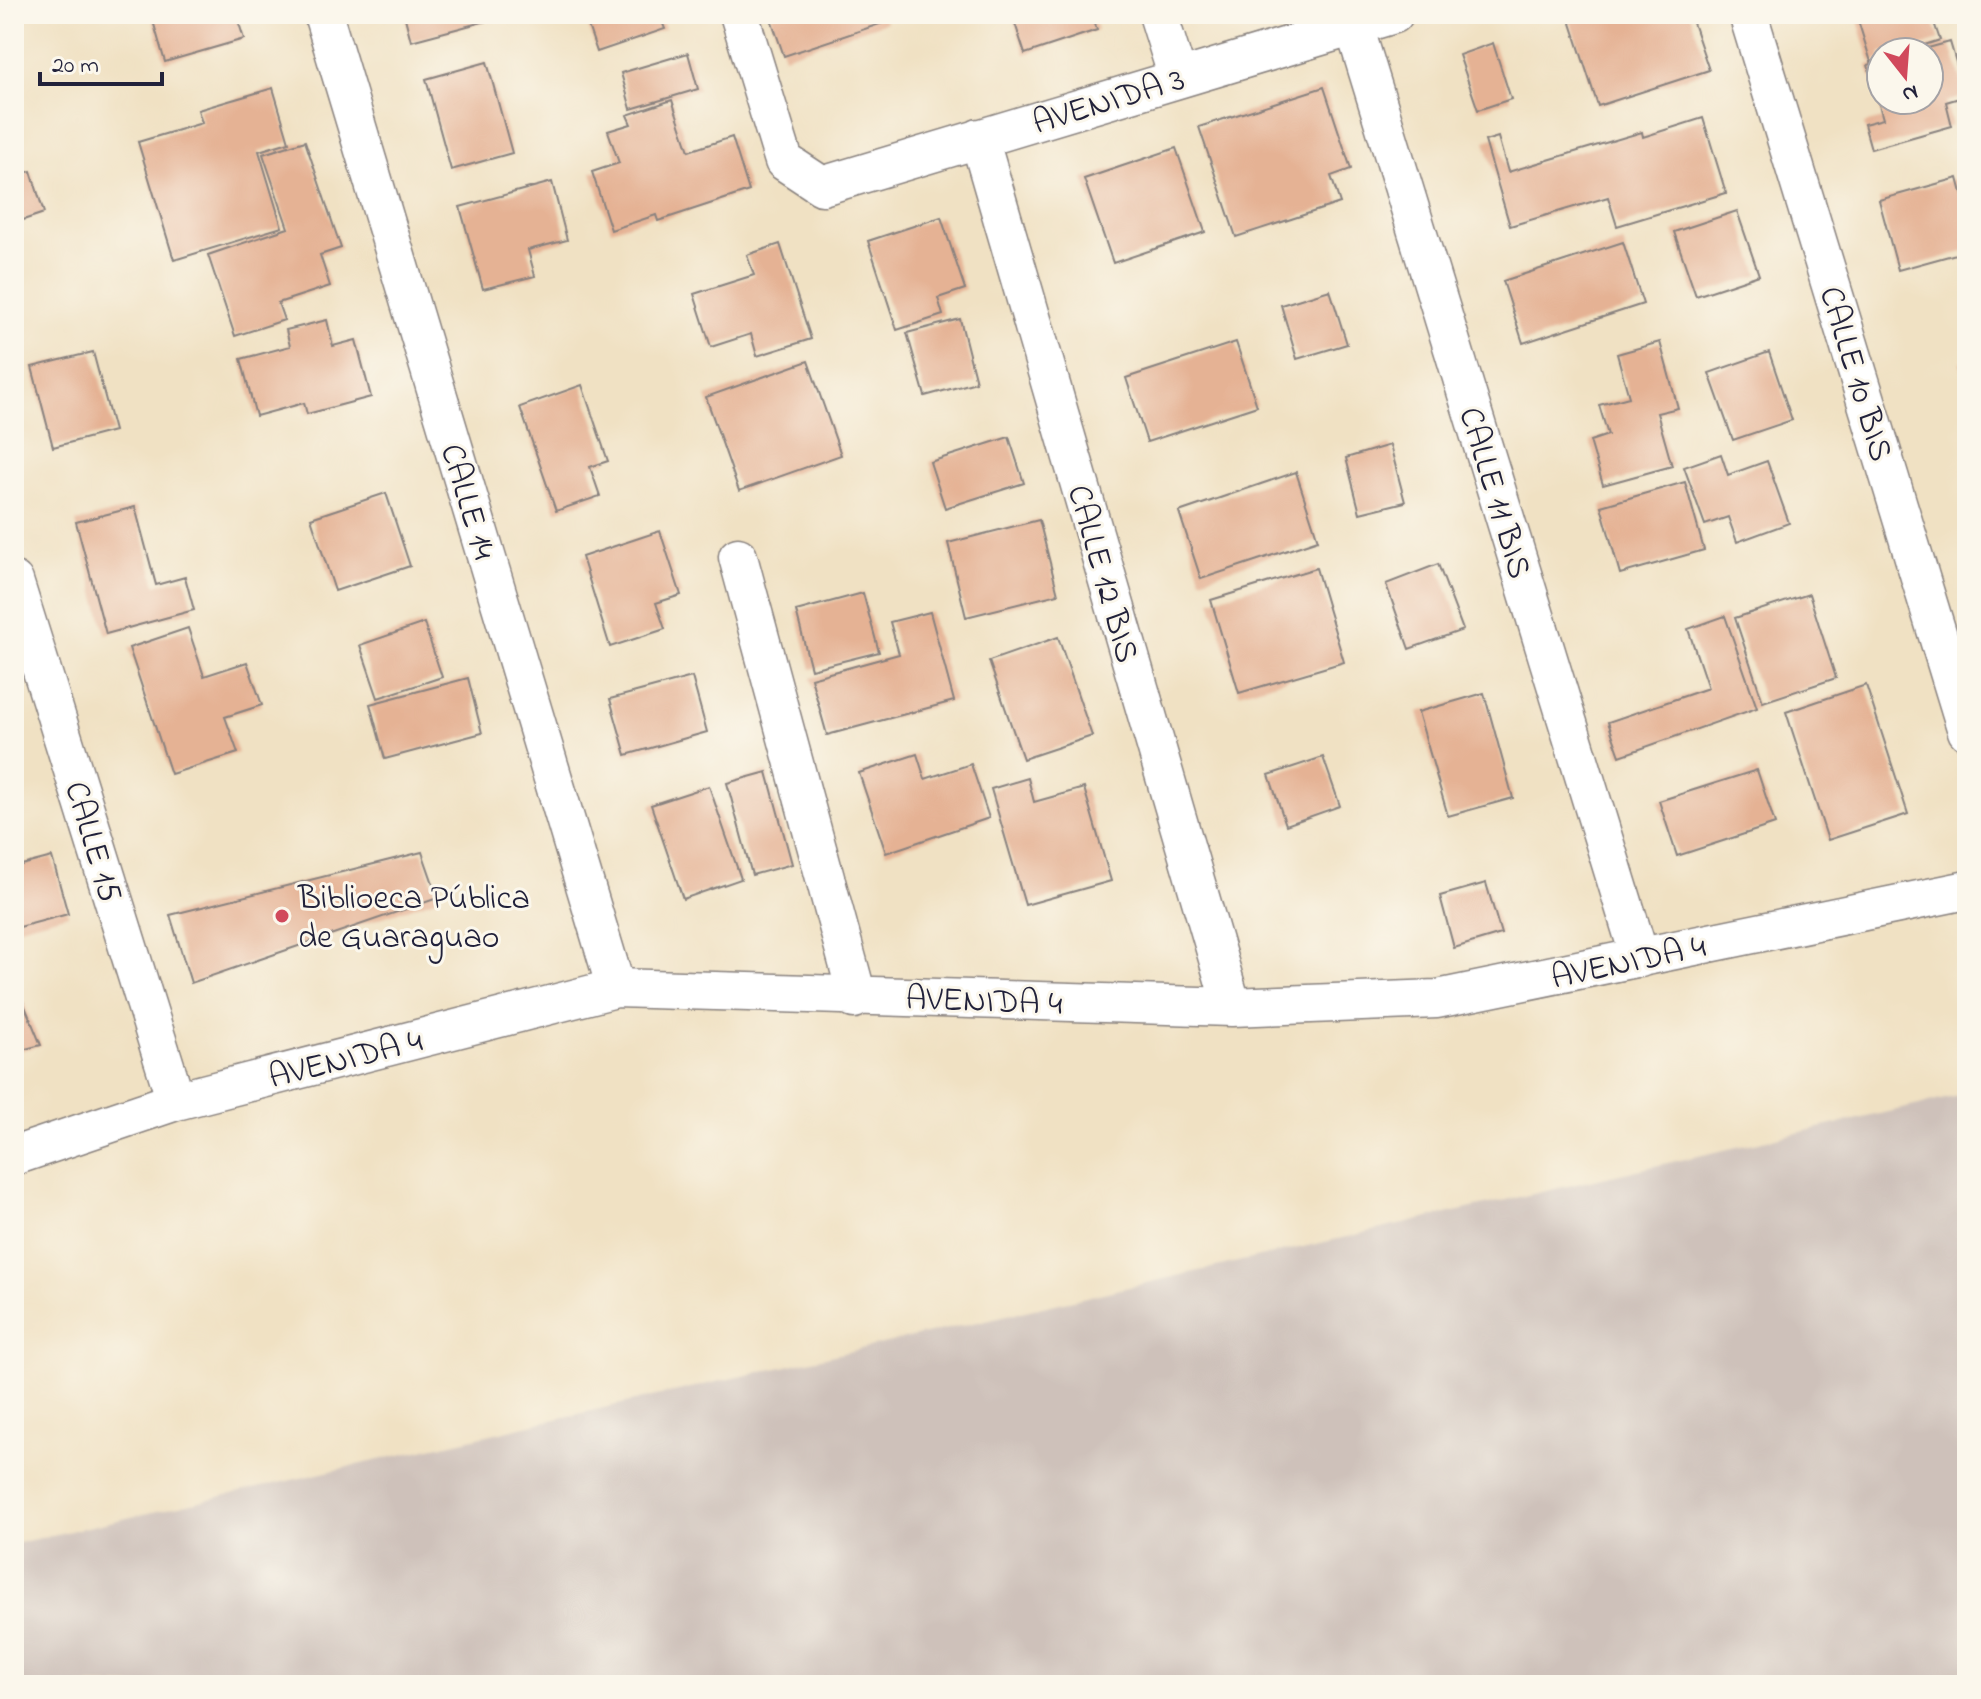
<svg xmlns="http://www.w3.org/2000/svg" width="1981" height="1699" viewBox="0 0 1981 1699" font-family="'Indie Flower',sans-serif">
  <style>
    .industrial { fill: #cec1ba }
    .building { fill: #e5b294 }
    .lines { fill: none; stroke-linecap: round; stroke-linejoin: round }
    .minor-casing { stroke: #89827f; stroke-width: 41 }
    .minor { stroke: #fff; stroke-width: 38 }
    .poi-dot { fill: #d1495b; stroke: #fbf7ec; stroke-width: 3 }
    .labels { text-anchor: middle; stroke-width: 6; stroke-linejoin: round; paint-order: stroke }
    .street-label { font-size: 34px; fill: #22223b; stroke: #fbf7ec }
    .poi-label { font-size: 34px; fill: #22223b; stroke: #fbf7ec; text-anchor: start }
  </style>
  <rect width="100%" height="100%" fill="#fbf7ec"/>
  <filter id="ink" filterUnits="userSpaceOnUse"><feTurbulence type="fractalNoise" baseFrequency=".0125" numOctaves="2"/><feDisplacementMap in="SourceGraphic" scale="16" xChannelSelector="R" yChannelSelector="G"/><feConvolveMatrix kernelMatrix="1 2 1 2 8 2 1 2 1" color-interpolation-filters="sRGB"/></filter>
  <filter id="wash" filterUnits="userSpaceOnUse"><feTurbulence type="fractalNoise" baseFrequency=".006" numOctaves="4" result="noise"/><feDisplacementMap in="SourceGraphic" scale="32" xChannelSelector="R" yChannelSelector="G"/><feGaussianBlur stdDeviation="1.8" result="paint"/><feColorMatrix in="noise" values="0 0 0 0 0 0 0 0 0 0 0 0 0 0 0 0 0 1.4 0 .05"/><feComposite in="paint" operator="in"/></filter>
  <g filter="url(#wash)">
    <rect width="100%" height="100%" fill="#f0e1c3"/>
    <path class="industrial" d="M1967,1094V1685H14V1544Z"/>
    <g id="blocks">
      <path class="building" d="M151,14H236L244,39L165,62Z
        M404,14H509V15L411,41Z
        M584,14H659L665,29L597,52Z
        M776,14H883L886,22L784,56L770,16Z
        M1012,14H1092L1097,30L1025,54Z
        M1568,14H1690L1709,70L1598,106Z
        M1856,14H1931L1940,40L1903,52H1881V59L1871,62Z
        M1950,42L1966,96L1946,102L1952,126L1871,149L1864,124L1883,119L1868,65L1881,62V100H1929V52L1917,51Z
        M1493,43L1511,99L1478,110L1459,55Z
        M688,53L698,89L631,109L621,73Z
        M487,62L512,153L451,170L426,79Z
        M1324,87L1351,169L1331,176L1340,203L1236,237L1199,127Z
        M273,88L289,142L259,151L282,227L174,260L138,142L202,123L198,110Z
        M672,100L689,151L732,137L749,191L658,221L656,215L611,230L592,172L619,163L608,131L631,124L627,115Z
        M14,113L22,136L14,138Z
        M1703,118L1726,193L1617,226L1608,197L1510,226L1485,141L1498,137L1508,172L1642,132L1643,137Z
        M305,141L341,248L320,255L330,286L278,303L284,320L235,336L208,255L288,228L263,154Z
        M1176,148L1205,232L1113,263L1084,179Z
        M31,171L44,213L14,223V176Z
        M1958,178L1967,211V251L1898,270L1879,200Z
        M552,182L567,240L528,250L535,276L483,289L460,207Z
        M1737,211L1759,275L1696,296L1674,232Z
        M941,217L965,289L938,298L943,315L897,330L868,241Z
        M1623,242L1643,304L1523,343L1503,281Z
        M780,244L811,339L757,356L751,334L711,347L694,294L754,275L747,255Z
        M1330,290L1347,344L1297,359L1281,305Z
        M960,319L976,382L925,396L907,333Z
        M327,320L333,346L356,340L371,397L307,414L304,403L256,416L241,359L290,346L286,330Z
        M1236,342L1257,406L1147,442L1126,378Z
        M1660,342L1678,408L1657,413L1672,466L1603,485L1590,441L1608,435L1599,405L1629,397L1617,354Z
        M93,352L114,431L53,447L32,367Z
        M1769,352L1792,420L1733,440L1709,373Z
        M1967,360V384H1966L1960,362Z
        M808,361L841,455L739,491L706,397Z
        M582,385L608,461L590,467L600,496L556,511L520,407Z
        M1009,437L1024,483L945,508L930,462Z
        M1390,445L1405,502L1360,513L1346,458Z
        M1721,454L1728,475L1767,461L1789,523L1737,542L1728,517L1705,525L1684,467Z
        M1296,472L1318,540L1201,579L1179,512Z
        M1685,482L1704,550L1620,574L1601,506Z
        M386,493L410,566L335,591L311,518Z
        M135,507L156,585L185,577L194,610L106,634L76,522Z
        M1039,520L1058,594L966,617L948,543Z
        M660,531L681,595L656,603L665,629L610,647L582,557Z
        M1438,564L1463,630L1409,649L1386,584Z
        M1316,568L1344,662L1239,693L1211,600Z
        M863,593L879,652L811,669L796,611Z
        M1809,594L1836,678L1763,702L1735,618Z
        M930,612L954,701L827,735L811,678L899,654L890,622Z
        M1725,616L1757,708L1620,756L1608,722L1708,688L1688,629Z
        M424,623L442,677L378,698L360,645Z
        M188,628L204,676L247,662L262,705L225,717L238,753L171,774L129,648Z
        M1058,637L1092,736L1023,759L989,661Z
        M692,677L707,732L626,755L610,699Z
        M468,678L482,733L385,759L370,704Z
        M1866,685L1908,814L1828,840L1786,712Z
        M1484,693L1513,798L1448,816L1418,712Z
        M917,754L925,779L971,764L989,818L886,853L859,773Z
        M1323,757L1340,806L1286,825L1269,775Z
        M1757,770L1775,824L1677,856L1659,801Z
        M767,772L792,864L752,875L727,783Z
        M1028,778L1034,802L1084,788L1111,881L1025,905L991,789Z
        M709,786L741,879L683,899L651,805Z
        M422,852L438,898L191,983L170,915Z
        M52,857L68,914L16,928L14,867Z
        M1486,883L1501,934L1454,948L1440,896Z
        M14,980L41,1045L14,1052Z"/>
    </g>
  </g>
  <g filter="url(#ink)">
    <use href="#blocks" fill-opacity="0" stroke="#89827f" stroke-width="2"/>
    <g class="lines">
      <defs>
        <path id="minor" d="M323,14L616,988
          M739,14L784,161L822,186L1394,14
          M1158,14L1178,78
          M1748,14L1967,731
          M1354,26L1640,958
          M979,138L1232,1007
          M738,557L857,996L854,999
          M14,581L176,1101
          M14,1156L176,1101L616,988L1232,1007L1437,999L1967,890"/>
      </defs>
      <use href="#minor" class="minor-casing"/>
      <use href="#minor" class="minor"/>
    </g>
  </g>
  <circle class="poi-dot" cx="282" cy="916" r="8"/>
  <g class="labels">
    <g class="street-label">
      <text transform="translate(1108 99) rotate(-17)" y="12">AVENIDA 3</text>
      <text transform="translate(1858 373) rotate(73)" y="12">CALLE 10 BIS</text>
      <text transform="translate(1497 492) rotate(73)" y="12">CALLE 11 BIS</text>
      <text transform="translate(470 501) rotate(73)" y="12">CALLE 14</text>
      <text transform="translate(1105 573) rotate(74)" y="12">CALLE 12 BIS</text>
      <text transform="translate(95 841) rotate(73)" y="12">CALLE 15</text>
      <text transform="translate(1628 960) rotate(-12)" y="12">AVENIDA 4</text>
      <text transform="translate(984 999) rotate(2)" y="12">AVENIDA 4</text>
      <text transform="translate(345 1057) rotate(-14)" y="12">AVENIDA 4</text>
    </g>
    <g class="poi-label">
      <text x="298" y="908">Biblioeca Pública<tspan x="298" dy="39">de Guaraguao</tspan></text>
    </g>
  </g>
  <rect width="1981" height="1699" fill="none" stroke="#fbf7ec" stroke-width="48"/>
  <g transform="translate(1905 76) rotate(163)"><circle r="38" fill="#fbf7ec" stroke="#a4a2a5" stroke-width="2"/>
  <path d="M0-6L14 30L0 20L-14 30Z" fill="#d1495b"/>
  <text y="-12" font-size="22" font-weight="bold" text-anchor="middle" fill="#22223b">N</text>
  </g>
  <path d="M40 72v12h122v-12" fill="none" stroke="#22223b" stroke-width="4"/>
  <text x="52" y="72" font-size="24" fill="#22223b" stroke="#fbf7ec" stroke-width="6" paint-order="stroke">20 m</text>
</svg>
